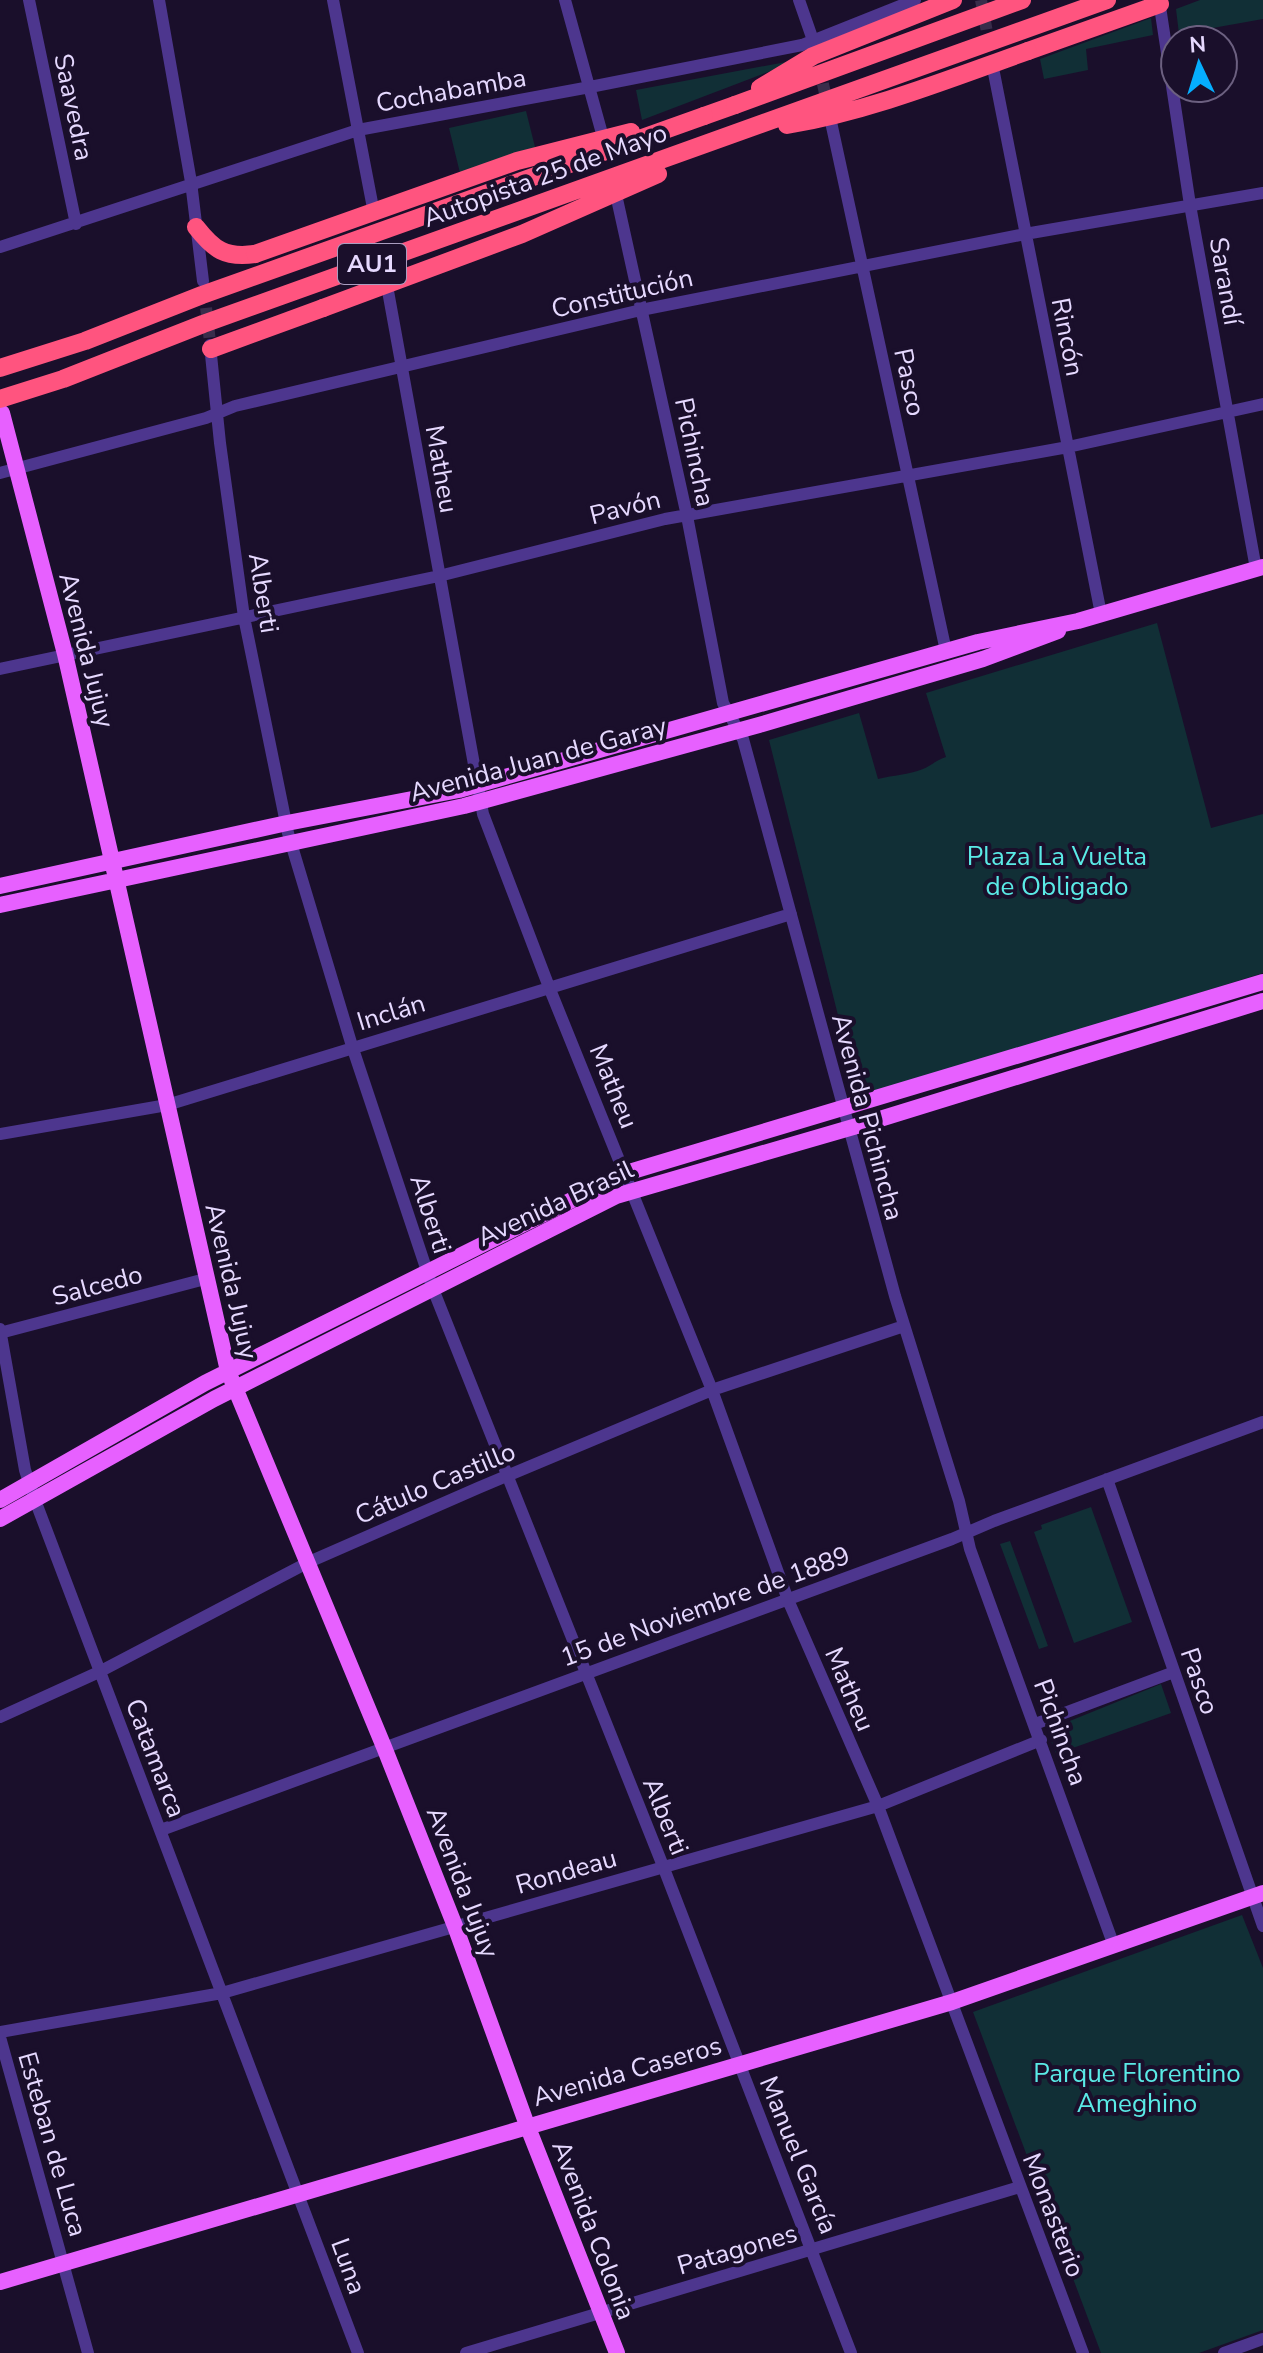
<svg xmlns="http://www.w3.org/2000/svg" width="1263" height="2353" viewBox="0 0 1263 2353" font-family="'Nunito Sans',sans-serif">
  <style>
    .green { fill: #112f36 }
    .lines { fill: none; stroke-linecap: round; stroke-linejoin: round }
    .minor-tunnel { stroke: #392d4b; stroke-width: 12; stroke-dasharray: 12 6; stroke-linecap: butt }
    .minor { stroke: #4d368e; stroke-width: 12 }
    .major { stroke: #e760ff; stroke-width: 16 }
    .highway { stroke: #ff547f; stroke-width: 18 }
    .highway-bridge { stroke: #ff547f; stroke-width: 18 }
    .labels { text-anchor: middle; stroke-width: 8; stroke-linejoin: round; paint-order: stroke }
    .shield { fill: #1a0f2b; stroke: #a99cbf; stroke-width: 2 }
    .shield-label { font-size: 24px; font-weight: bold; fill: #e6d9ff }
    .street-label { font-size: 26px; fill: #e6d9ff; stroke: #1a0f2b }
    .park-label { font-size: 26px; fill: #5aeae6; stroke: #1a0f2b }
  </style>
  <rect width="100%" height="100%" fill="#1a0f2b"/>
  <path class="green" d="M1200,0H1263V19L1179,34L1176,9Z
    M1151,18L1153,35L1086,49L1088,70L1044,79L1040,59Z
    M802,59L642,120L636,90Z
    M526,111L536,151L460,173L449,128Z
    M1157,623L1211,828L1263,814V973L859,1099L769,740L859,713L878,779C894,775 908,775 923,769C931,766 936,760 946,757L926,693Z
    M1091,1507L1132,1622L1074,1643L1034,1532L1042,1529L1041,1525Z
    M1010,1541L1048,1646L1039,1649L1000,1544Z
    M1161,1684L1171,1713L1056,1754L1048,1733L1050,1729Z
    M1242,1915L1263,1968V2330L1199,2353H1101L973,2012Z"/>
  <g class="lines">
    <path class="minor-tunnel" d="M981,0L990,48
      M819,66L828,107
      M376,227L388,291
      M204,290L210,342"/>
    <path class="minor" d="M29,0L76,224
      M159,0L191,182L203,281
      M333,0L373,208
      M565,0L601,130
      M799,0L815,46
      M1159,0L1190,205L1256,569
      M993,68L1101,614
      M831,122L946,651
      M617,199L687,516L723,703L743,739L895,1296L959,1501L970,1549L1114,1946
      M0,247L358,130L590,87L802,45L915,0
      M388,291L483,814L549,987L712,1390L788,1600L878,1806L1083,2353
      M210,345L220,443L244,617L288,833L352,1046L433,1289L663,1866L851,2353
      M0,473L206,418L235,406L641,310L1025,234L1263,193
      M0,669L439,576L665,519L1068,447L1263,404
      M0,1134L167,1105L791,914
      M0,1329L25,1470L35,1500L358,2353
      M0,1333L205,1279
      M1107,1479L1263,1926
      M0,1717L99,1672L309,1562L478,1488L712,1390L904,1326
      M1035,1724L1174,1672
      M161,1830L952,1539L994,1521L1263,1422
      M0,2032L222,1993L878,1806L1041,1740
      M0,2037L88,2353
      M466,2353L1020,2187
      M1224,2353L1263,2339"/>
    <path class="major" d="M2,413L65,654L228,1371L384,1747L455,1926L527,2125L617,2353
      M0,886L287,823L459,790L978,642L1078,621L1263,567
      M0,905L464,806L759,725L983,659L1058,631
      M0,1500L205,1383L626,1173L1263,982
      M0,1519L214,1399L616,1196L867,1123L1263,1001
      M0,2282L952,2002L1263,1893"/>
    <path class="highway" d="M1028,51L1160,4
      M704,116L735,105
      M196,227C214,250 225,258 255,254
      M211,349L323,308"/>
    <path class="highway-bridge" d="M760,88L813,56L953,0
      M735,105L1022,0
      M787,125C870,111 949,79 1028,51
      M255,254L517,161L631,132
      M323,308L522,234L658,174
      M0,368L85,341L202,295L704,116
      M0,399L63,379L203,324L1107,0"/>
  </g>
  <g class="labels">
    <rect class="shield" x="338" y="244" width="68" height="40" rx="6"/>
    <g class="shield-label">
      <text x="372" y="272">AU1</text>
    </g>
    <g class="street-label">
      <text transform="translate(451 90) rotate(-10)" y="9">Cochabamba</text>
      <text transform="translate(74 107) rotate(78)" y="9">Saavedra</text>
      <text transform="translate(545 175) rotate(-20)" y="9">Autopista 25 de Mayo</text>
      <text transform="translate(1226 281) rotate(80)" y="9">Sarandí</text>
      <text transform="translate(622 293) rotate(-13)" y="9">Constitución</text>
      <text transform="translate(1068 337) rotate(79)" y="9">Rincón</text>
      <text transform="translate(910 382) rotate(78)" y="9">Pasco</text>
      <text transform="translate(695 452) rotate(78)" y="9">Pichincha</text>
      <text transform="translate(442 469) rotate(80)" y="9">Matheu</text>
      <text transform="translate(625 507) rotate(-14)" y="9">Pavón</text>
      <text transform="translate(264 593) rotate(81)" y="9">Alberti</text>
      <text transform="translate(87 650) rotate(76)" y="9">Avenida Jujuy</text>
      <text transform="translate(538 759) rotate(-15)" y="9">Avenida Juan de Garay</text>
      <text transform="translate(391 1012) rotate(-17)" y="9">Inclán</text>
      <text transform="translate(614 1086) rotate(68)" y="9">Matheu</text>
      <text transform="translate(868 1117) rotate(75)" y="9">Avenida Pichincha</text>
      <text transform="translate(555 1203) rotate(-25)" y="9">Avenida Brasil</text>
      <text transform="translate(431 1214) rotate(72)" y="9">Alberti</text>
      <text transform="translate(232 1281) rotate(77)" y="9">Avenida Jujuy</text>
      <text transform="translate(97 1285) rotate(-15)" y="9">Salcedo</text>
      <text transform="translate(435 1483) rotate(-23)" y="9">Cátulo Castillo</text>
      <text transform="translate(705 1606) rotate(-20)" y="9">15 de Noviembre de 1889</text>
      <text transform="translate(1200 1681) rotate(71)" y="9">Pasco</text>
      <text transform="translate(850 1689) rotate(67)" y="9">Matheu</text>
      <text transform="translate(1061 1732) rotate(70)" y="9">Pichincha</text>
      <text transform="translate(156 1758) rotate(69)" y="9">Catamarca</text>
      <text transform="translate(666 1816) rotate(68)" y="9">Alberti</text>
      <text transform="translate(566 1871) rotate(-16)" y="9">Rondeau</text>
      <text transform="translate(463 1882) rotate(69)" y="9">Avenida Jujuy</text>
      <text transform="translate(627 2071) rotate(-16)" y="9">Avenida Caseros</text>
      <text transform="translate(53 2144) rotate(74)" y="9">Esteban de Luca</text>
      <text transform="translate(799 2155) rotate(68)" y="9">Manuel García</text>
      <text transform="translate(1054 2215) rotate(69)" y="9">Monasterio</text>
      <text transform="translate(594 2230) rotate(69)" y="9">Avenida Colonia</text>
      <text transform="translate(737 2249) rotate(-16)" y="9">Patagones</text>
      <text transform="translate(349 2266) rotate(70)" y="9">Luna</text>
    </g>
    <g class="park-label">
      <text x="1057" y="865">Plaza La Vuelta<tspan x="1057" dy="30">de Obligado</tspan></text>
      <text x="1137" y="2082">Parque Florentino<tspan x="1137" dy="30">Ameghino</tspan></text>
    </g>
  </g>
  <g transform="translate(1199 64) rotate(356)"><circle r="38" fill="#1a0f2b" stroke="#6c6080" stroke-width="2"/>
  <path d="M0-6L14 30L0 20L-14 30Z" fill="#05aeff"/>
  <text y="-12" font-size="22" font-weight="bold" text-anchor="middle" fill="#e6d9ff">N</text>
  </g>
</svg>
